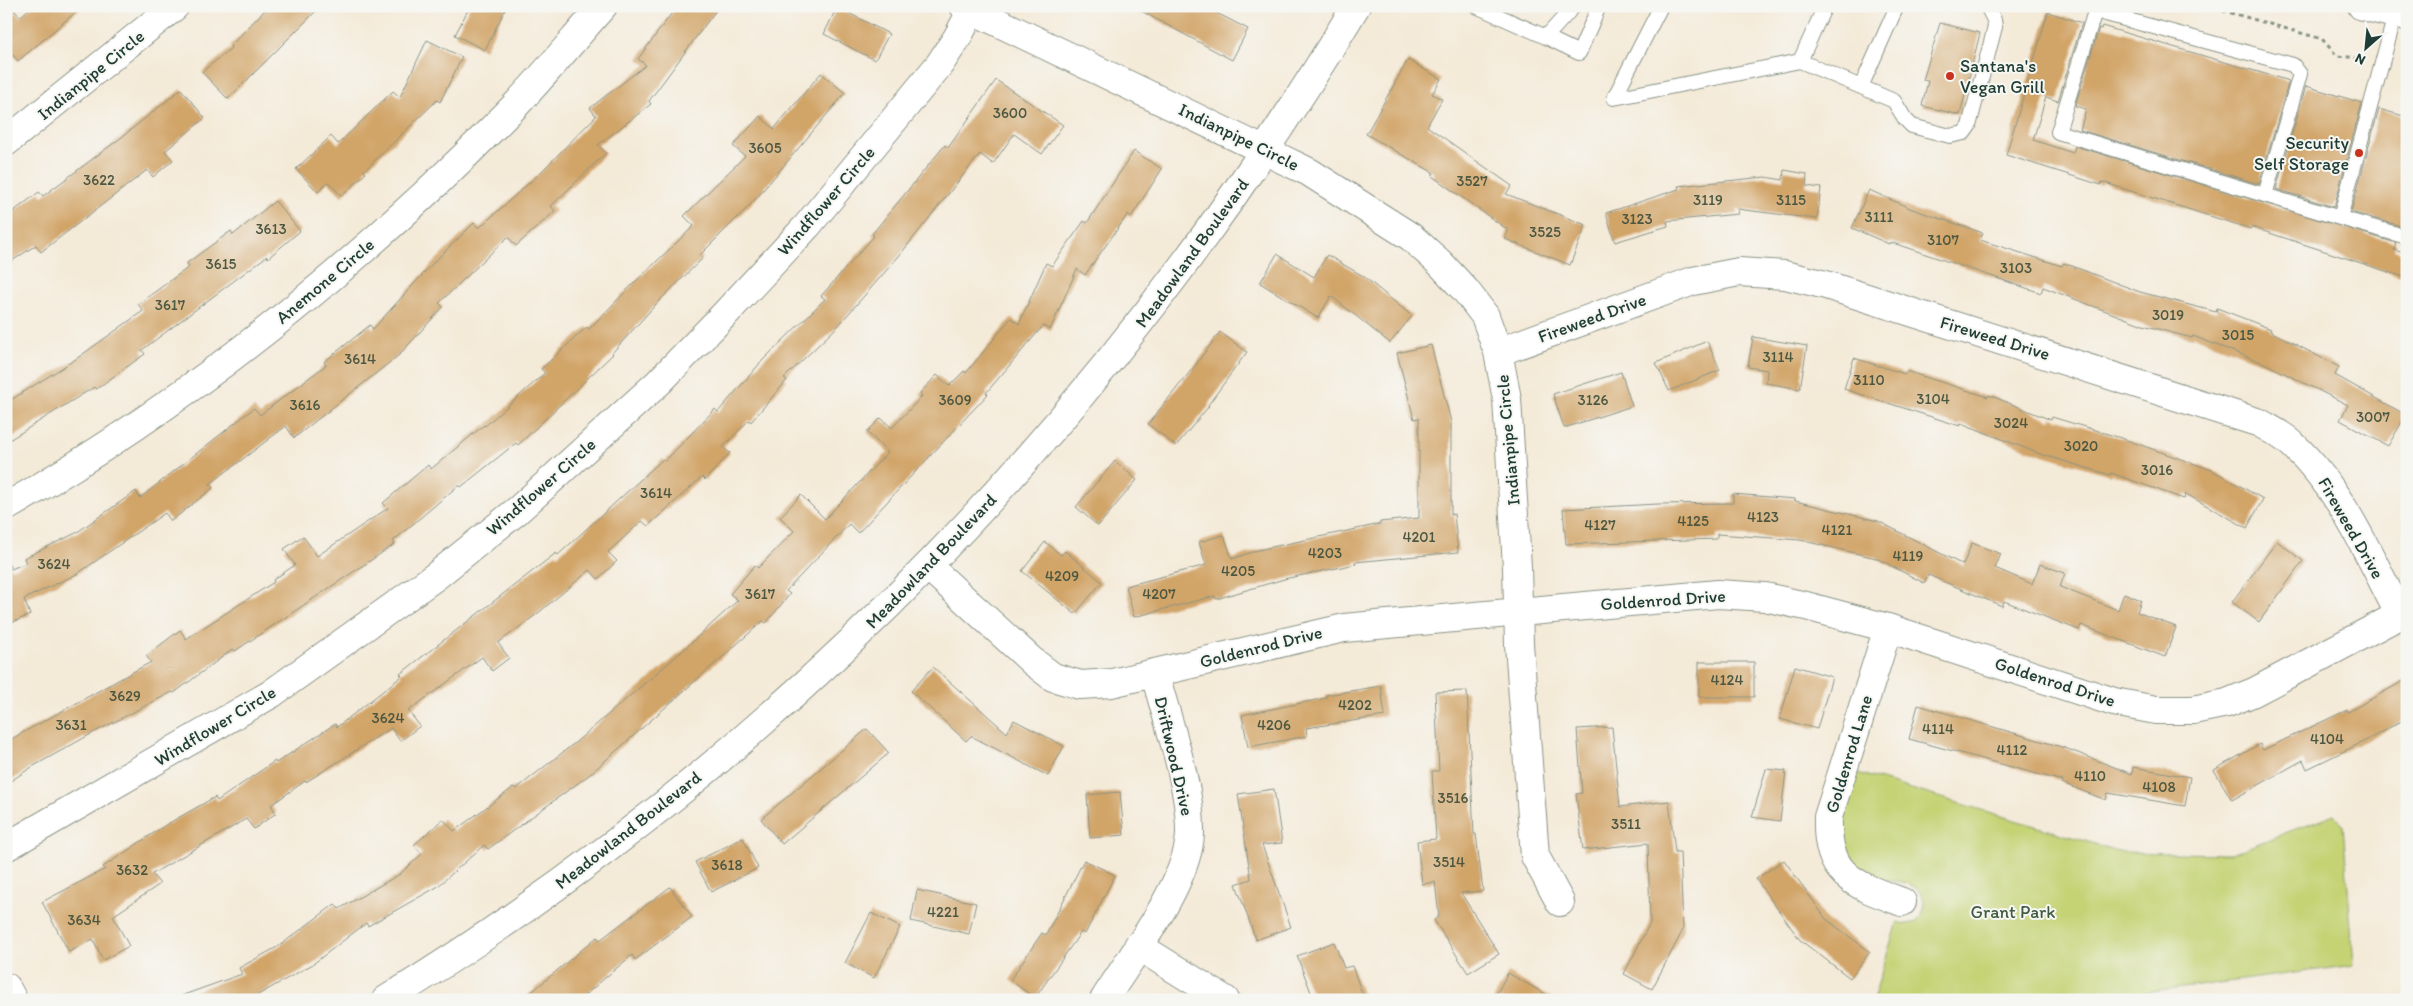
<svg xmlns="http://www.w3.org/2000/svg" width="2413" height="1006" viewBox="0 0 2413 1006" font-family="Itim,sans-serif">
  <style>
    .green { fill: #c5d375; stroke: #728854 }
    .building { fill: #d1a468 }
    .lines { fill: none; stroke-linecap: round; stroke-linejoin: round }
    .lane-casing { stroke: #8a9486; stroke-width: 16 }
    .street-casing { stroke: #8a9486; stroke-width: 30 }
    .secondary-casing { stroke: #8a9486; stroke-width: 30 }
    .primary-casing { stroke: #8a9486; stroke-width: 30 }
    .path { stroke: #8a9486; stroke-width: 3; stroke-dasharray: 4 4; stroke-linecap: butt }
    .lane { stroke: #fff; stroke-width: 14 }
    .street { stroke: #fff; stroke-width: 28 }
    .secondary { stroke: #fff; stroke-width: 28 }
    .primary { stroke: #fff; stroke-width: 28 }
    .poi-dot { fill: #c8321e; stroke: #f6f6f2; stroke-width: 2 }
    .labels { text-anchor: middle; stroke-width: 4; stroke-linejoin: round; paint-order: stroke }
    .number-label { font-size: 15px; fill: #4c5741 }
    .poi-label { font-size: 18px; fill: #1f3d34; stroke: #f6f6f2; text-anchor: start }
    .street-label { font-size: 18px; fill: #1f3d34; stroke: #f6f6f2 }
    .park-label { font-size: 18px; fill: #405b41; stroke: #f6f6f2 }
  </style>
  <rect width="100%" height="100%" fill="#f6f6f2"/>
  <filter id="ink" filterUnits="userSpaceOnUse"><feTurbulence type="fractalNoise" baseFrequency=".02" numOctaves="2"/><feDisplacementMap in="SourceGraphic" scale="10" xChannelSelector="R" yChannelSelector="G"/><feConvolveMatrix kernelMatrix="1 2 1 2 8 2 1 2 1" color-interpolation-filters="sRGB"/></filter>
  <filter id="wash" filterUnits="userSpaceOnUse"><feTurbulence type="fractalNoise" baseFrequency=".0096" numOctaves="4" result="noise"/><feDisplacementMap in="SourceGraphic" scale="20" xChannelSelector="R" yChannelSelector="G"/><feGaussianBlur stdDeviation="1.12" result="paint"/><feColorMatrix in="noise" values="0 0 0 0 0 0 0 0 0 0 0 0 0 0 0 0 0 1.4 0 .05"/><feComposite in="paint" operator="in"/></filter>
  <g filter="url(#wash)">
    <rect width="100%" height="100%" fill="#f4ead8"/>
    <path class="green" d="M1851,771L2122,852L2231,854L2334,814L2343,825L2354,965L2138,994V1000H1873L1897,922L1907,924L1917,922C1924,912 1928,904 1921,894C1907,874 1887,886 1871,878C1860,872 1849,861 1840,854L1837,819Z"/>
    <g id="blocks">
      <path class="building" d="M6,6H11L20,17L32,6H83L18,61L6,47Z
        M269,6H321L228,99L202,72L231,48L230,46Z
        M470,6H507L485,50L455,35Z
        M677,6H719L649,101L651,104L598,145L606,153L551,206L555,211L516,246L508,237L439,303L443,307L399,355L294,438L286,426L210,484L213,488L171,521L165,513L77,574L24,599L30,615L6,625V558L11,569L26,563L24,558L76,533L136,491L140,498L254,408L260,415L326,365L324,362L370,325L373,329L433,263L474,223L479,228L541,172L596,116L590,108L646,65L638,59Z
        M1132,6H1203L1248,29L1232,60Z
        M837,7L889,34L875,60L824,34Z
        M2048,12L2082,23L2058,101L2046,97L2033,140L2073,153L2075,146L2396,243L2394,250L2407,254V278L2251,227V229L2102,182L2101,185L2006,155Z
        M1940,23L1980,33L1960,115L1922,106L1928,81L1923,80Z
        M2102,26L2289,81L2259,184L2080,130L2086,109L2075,106L2099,28L2101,29Z
        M427,40L462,57L440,102L437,100L364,171L366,173L342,196L328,182L318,192L296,169L331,136L338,144L393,91L400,97Z
        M1408,60L1441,79L1432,94L1442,99L1427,126L1512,186L1506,194L1586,225L1570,265L1505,239L1508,230L1432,176L1434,173L1366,134Z
        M821,73L845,93L754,201L700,255L703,258L658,302L612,353L613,354L518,445L516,443L461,487L459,485L393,541L395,544L235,651L233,649L174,693L172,692L91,734L32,767L6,784V742L151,662L146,656L180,630L186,639L274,582L273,580L295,565L284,549L303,536L317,556L388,508L383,503L428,465L431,469L484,425L485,426L545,373L541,369L587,327L589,329L636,281L694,226L684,216L745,156L733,146L760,116L774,129Z
        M996,80L1063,125L1042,154L1014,134L993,164L980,154L899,256L836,328L784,378L787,380L751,422L749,420L723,447L730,453L705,480L702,477L648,526L642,521L608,552L617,561L598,579L590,570L537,614L498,643L509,658L492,671L482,657L408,711L420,726L400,741L391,728L306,782L305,781L271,805L276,813L254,829L246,819L152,874L160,884L113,916L129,946L103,960L93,939L69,952L42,902L105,869L103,867L164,826L215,797L217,801L275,761L276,763L335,724L337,727L402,676L400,674L556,553L558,555L663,459L665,461L715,409L718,412L762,361L825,299L821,296L874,236L872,234L945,145L948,148Z
        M2306,86L2362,103L2334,207L2276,189Z
        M181,89L205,118L165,151L173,160L153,177L147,170L41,252L36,245L6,265V217L39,192L43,196L122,137Z
        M2379,109L2407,117V208L2401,226L2351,212Z
        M1134,151L1162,169L1131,217L1128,214L1085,275L1077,269L1050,330L1043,326L986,393L988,394L858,533L849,524L786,591L790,594L766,623L763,621L589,775L488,849L484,845L437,887L368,926L366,923L313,964L249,1000H178V997L242,974L239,968L279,946L335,904L339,909L400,874L422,854L414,845L443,819L454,831L514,787L516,789L576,742L680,653L738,600L730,594L755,565L758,568L794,531L780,517L801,495L825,519L888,452L867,432L881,418L892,428L922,396L920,393L937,375L949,386L964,371L966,373L1011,318L1019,324L1046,263L1052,266L1084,221L1087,223Z
        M1784,170L1807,174L1806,186L1821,188L1817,219L1737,209L1738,214L1667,221L1668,226L1615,242L1606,213L1679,189L1678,186L1765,177L1783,180Z
        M1869,190L1912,209L1983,233L1980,240L2062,266L2064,263L2140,292L2216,312L2217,308L2271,329L2270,331L2339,367L2335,375L2406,415L2388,446L2340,420L2348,405L2266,364L2193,336L2192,338L2143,325L2043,287L2041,293L1890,242L1889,244L1852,228Z
        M275,201L300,231L268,258L267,256L142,350L145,354L96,389L94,387L6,442V403L76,359L143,311L138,304L189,267L187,263L231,231L233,235Z
        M1277,254L1314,277L1327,255L1363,276L1412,316L1390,343L1331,296L1318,318L1260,283Z
        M1220,332L1247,352L1208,405L1209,406L1176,446L1148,424L1193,368Z
        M1753,337L1807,346L1800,389L1766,383L1767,370L1748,367Z
        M1707,341L1720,370L1669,391L1656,363Z
        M1431,345L1451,422V515L1454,514L1458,552L1355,562L1356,564L1284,579L1216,599L1215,596L1134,617L1126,586L1206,565L1199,542L1224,535L1232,559L1258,550L1380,524V522L1419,518V418L1414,419L1397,353Z
        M1854,358L1905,374L1906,371L1988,397L1989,395L2051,420L2052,417L2121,438L2212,470L2263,499L2247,528L2186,494L2184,499L2111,473L2110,475L2040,454L1961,423L1960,426L1844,389Z
        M1621,372L1632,406L1564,428L1553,394Z
        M1115,461L1137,480L1098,526L1076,507Z
        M1733,494L1795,499V501L1878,521L1963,565L1972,543L2001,554L1995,568L2032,584L2040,564L2065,573L2060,587L2118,610L2124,593L2141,600L2137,612L2176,627L2165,657L2081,625L2079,630L2004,601L2002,606L1928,575L1924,583L1876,558L1800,540L1717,534V539L1566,544L1563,509L1658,504L1733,503Z
        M2277,541L2303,561L2259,622L2232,602Z
        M1045,542L1061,555L1065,551L1102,582L1075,614L1022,571Z
        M1699,662H1754V697H1699Z
        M1795,666L1832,677L1817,729L1780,719Z
        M933,667L1007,733L1014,720L1064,746L1048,776L971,736L966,741L911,691Z
        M2407,679V718L2365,741L2307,769L2303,760L2232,800L2214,770L2260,744L2263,750L2347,710L2348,712Z
        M1381,686L1385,716L1306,728L1307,736L1248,747L1242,715L1326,698V695Z
        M1467,691L1474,834H1476L1483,891L1461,893L1499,954L1468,973L1434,920L1439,916L1435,882L1422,884L1417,841L1436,839L1432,771H1439L1435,692Z
        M1918,705L2065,748L2132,774L2133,767L2190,777L2185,806L2108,793L2106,800L2062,783L2063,781L1909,739Z
        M1612,727L1620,807L1669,801L1675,852H1680L1683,930L1652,989L1624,974L1650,923L1648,843L1583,850L1576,794L1582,793L1577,729Z
        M867,729L889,753L782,844L761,819Z
        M1766,769L1786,771L1780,821L1752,817Z
        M1274,789L1282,843L1262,845L1291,927L1256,940L1236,884L1251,879L1238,794Z
        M1120,792L1124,835L1090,838L1087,795Z
        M743,838L758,868L711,892L695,862Z
        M1084,860L1115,875L1085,934L1081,932L1035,998L1010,980L1042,933L1046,935Z
        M1784,860L1826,919L1870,952L1850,978L1800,940L1756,879Z
        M670,887L692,917L635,960L632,955L579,1000H522L597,937L600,940Z
        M917,890L976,903L969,934L911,921Z
        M871,913L900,927L874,978L845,963Z
        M1334,942L1344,968L1352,966L1363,996L1352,1000H1314L1297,956Z
        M1508,973L1556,1000H1493Z"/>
    </g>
  </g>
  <g filter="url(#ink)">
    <use href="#blocks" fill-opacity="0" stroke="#8a9486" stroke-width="1"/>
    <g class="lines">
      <defs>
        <path id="lane" d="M1476,6L1546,37L1574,6
          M1661,6L1614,98L1800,61L1894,101L1905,119L1912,126L1950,136L1964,133L1969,126L1995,27L1994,20L1987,6
          M2395,15L2340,218L2407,237
          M1546,37L1579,53L1599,6
          M1800,61L1825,6
          M1861,87L1897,6
          M2265,195L2300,74L2293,65L2095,11L2058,132L2340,218"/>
        <path id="street" d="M964,6L1309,172L1411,237L1441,264L1466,291L1485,316L1498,352L1507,399L1517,567L1519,644L1535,856L1560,902
          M6,142L175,6
          M1498,352L1693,281L1739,272L1785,275L1826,285L2260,423C2270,429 2283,435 2292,444C2342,490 2369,556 2400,615
          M6,507C191,401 357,266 506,115C540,81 571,42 603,6
          M929,567L1032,661L1053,677L1080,685L1112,683L1344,628L1718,594L1765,597L1806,606L1888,628L2114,702L2156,710H2193L2227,703L2254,692L2407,611
          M1888,628L1828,817C1826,876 1853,884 1902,902
          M6,847L271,694L436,576L518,510L659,382L723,316L807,226L939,65L957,38L972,10
          M1138,946L1225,1000
          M6,987L13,1000
          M1104,1000C1130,958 1189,882 1190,833C1191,786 1167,720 1155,674"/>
        <path id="secondary" d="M386,1000C790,751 1113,412 1356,6"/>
        <path id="primary" d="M2362,6L2407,17"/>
      </defs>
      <use href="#lane" class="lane-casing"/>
      <use href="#street" class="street-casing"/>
      <use href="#secondary" class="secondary-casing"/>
      <use href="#primary" class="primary-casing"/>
      <path class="path" d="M2207,6L2322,39L2337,56L2360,58"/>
      <use href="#lane" class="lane"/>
      <use href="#street" class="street"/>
      <use href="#secondary" class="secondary"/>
      <use href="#primary" class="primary"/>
    </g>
  </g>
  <g class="poi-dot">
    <circle cx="1950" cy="76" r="5"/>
    <circle cx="2359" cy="153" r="5"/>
  </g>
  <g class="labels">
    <g class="number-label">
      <text x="1010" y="118">3600</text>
      <text x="765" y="153">3605</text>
      <text x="99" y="185">3622</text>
      <text x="1472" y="186">3527</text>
      <text x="1708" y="205">3119</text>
      <text x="1791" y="205">3115</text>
      <text x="1879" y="222">3111</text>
      <text x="1637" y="224">3123</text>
      <text x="271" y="234">3613</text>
      <text x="1545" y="237">3525</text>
      <text x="1943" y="245">3107</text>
      <text x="221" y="269">3615</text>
      <text x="2016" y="273">3103</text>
      <text x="170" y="310">3617</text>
      <text x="2168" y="320">3019</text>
      <text x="2238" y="340">3015</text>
      <text x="1778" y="362">3114</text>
      <text x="360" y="364">3614</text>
      <text x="1869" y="385">3110</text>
      <text x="1933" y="404">3104</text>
      <text x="955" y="405">3609</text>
      <text x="1593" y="405">3126</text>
      <text x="305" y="410">3616</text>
      <text x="2373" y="422">3007</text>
      <text x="2011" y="428">3024</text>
      <text x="2081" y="451">3020</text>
      <text x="2157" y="475">3016</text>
      <text x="656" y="498">3614</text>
      <text x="1763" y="522">4123</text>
      <text x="1693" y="526">4125</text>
      <text x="1600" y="530">4127</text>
      <text x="1837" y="535">4121</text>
      <text x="1419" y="542">4201</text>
      <text x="1325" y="558">4203</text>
      <text x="1908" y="561">4119</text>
      <text x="54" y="569">3624</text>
      <text x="1238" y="576">4205</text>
      <text x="1062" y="581">4209</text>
      <text x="760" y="599">3617</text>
      <text x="1159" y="599">4207</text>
      <text x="1727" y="685">4124</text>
      <text x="125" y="701">3629</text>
      <text x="1355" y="710">4202</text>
      <text x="388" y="723">3624</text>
      <text x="71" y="730">3631</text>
      <text x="1274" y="730">4206</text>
      <text x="1938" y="734">4114</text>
      <text x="2327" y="744">4104</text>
      <text x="2012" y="755">4112</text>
      <text x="2090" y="781">4110</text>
      <text x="2159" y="792">4108</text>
      <text x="1453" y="803">3516</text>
      <text x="1626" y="829">3511</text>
      <text x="1449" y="867">3514</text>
      <text x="727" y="870">3618</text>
      <text x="132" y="875">3632</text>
      <text x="943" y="917">4221</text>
      <text x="84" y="925">3634</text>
    </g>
    <g class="poi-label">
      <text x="1960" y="72">Santana's<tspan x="1960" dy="21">Vegan Grill</tspan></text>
      <text x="2349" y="149" text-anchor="end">Security<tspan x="2349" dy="21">Self Storage</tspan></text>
    </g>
    <g class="street-label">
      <text transform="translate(91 75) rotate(-39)" y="6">Indianpipe Circle</text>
      <text transform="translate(1239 137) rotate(26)" y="6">Indianpipe Circle</text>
      <text transform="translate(826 201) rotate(-49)" y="6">Windflower Circle</text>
      <text transform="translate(1192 253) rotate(-54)" y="6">Meadowland Boulevard</text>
      <text transform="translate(325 281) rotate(-40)" y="6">Anemone Circle</text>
      <text transform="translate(1592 318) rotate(-20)" y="6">Fireweed Drive</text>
      <text transform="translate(1995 338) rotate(17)" y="6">Fireweed Drive</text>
      <text transform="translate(1508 440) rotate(-95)" y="6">Indianpipe Circle</text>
      <text transform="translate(541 487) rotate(-41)" y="6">Windflower Circle</text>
      <text transform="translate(2351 528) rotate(60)" y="6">Fireweed Drive</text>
      <text transform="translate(931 561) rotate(-46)" y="6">Meadowland Boulevard</text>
      <text transform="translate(1663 600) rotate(-4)" y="6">Goldenrod Drive</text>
      <text transform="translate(1261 647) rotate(-14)" y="6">Goldenrod Drive</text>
      <text transform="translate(2055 682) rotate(18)" y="6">Goldenrod Drive</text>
      <text transform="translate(215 726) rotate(-31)" y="6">Windflower Circle</text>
      <text transform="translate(1849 754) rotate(-73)" y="6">Goldenrod Lane</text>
      <text transform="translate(1174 756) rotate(77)" y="6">Driftwood Drive</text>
      <text transform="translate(628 830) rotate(-38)" y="6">Meadowland Boulevard</text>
    </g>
    <g class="park-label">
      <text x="2013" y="918">Grant Park</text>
    </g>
  </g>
  <rect width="2413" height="1006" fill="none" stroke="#f6f6f2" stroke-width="25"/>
  <g transform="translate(2366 48) rotate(207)" stroke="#f6f6f2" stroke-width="4" paint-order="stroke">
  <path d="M0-4L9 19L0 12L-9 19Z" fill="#1f3d34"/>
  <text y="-8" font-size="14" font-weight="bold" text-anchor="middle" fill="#1f3d34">N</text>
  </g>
</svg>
